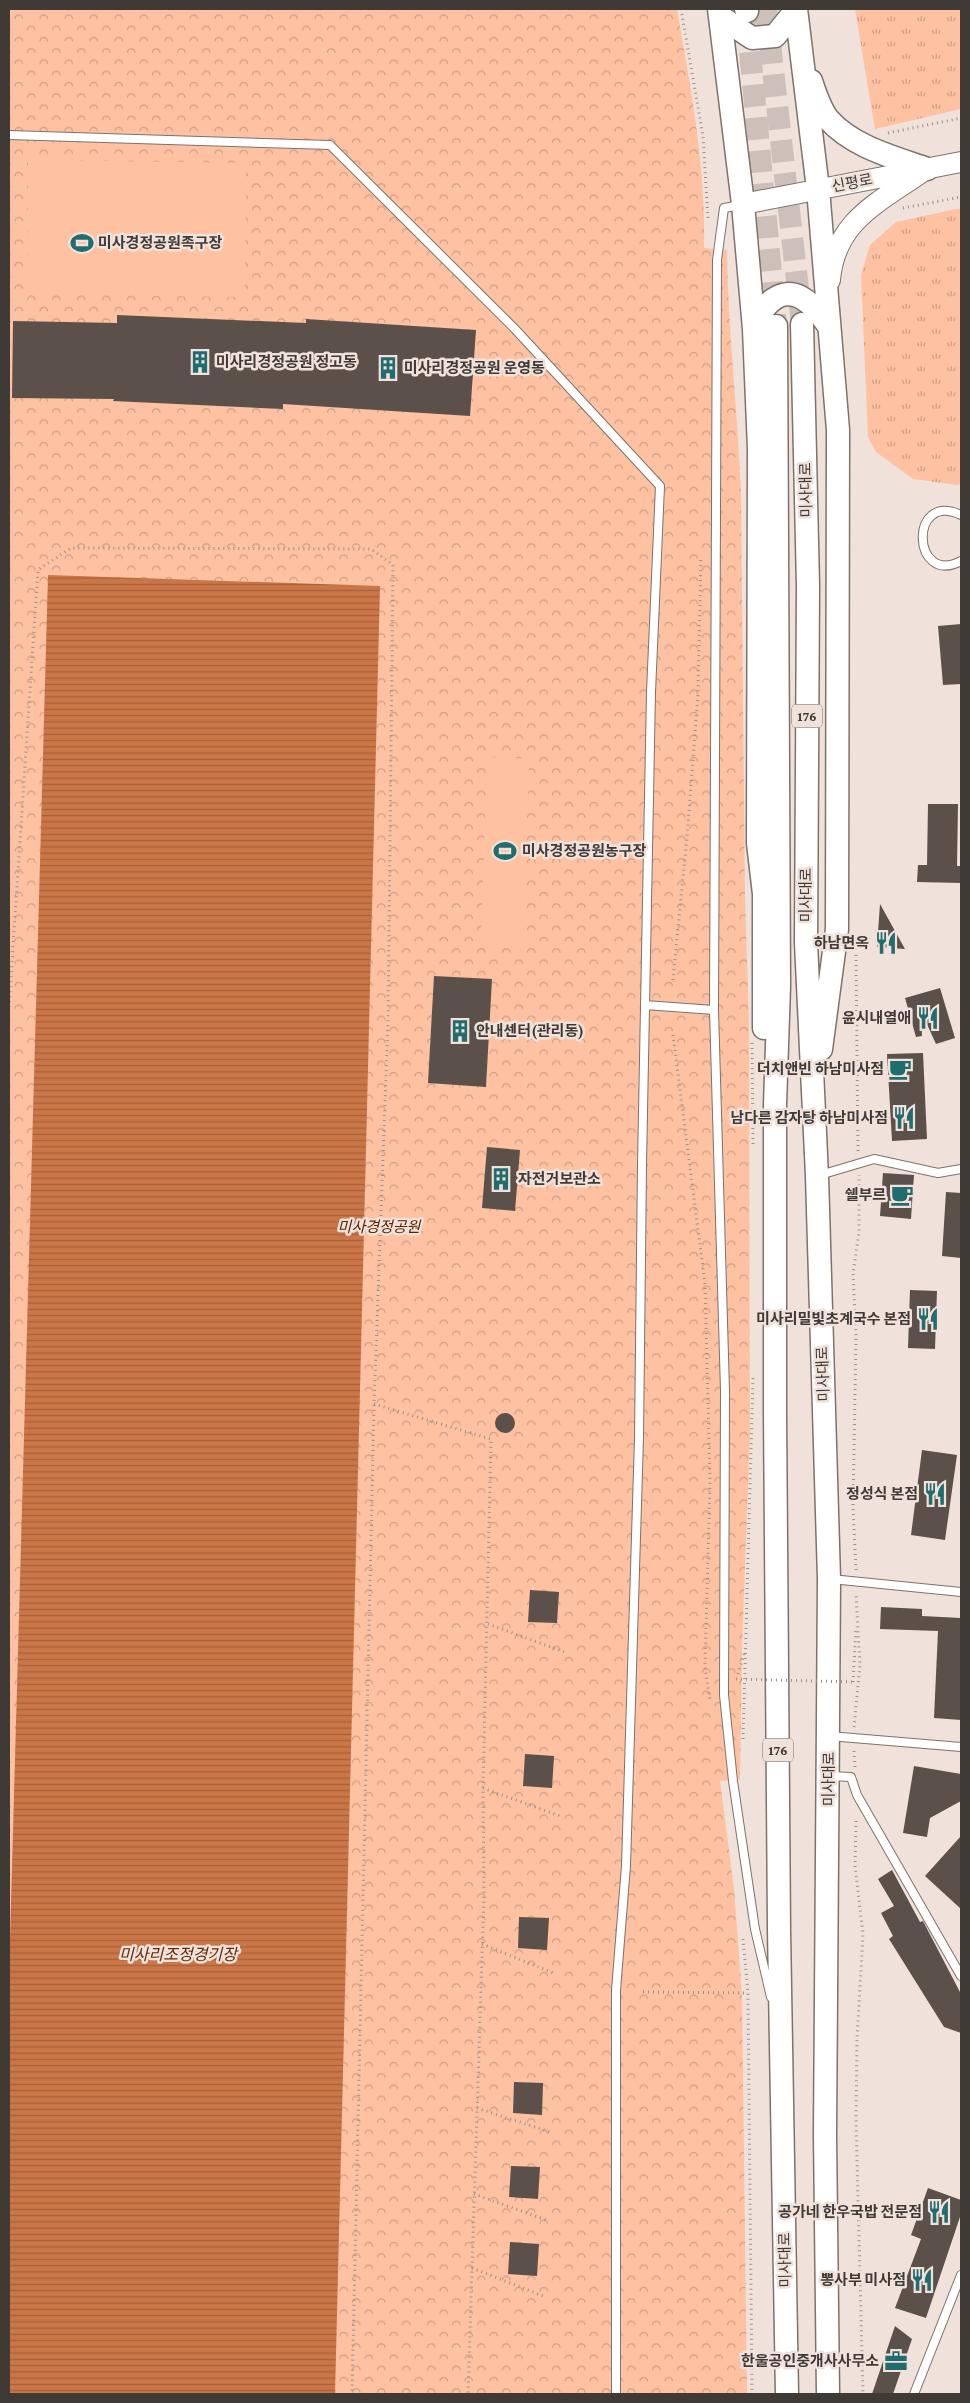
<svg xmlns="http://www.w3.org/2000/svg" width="970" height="2403" viewBox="0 0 970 2403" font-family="'Crimson Pro','Noto Sans KR',serif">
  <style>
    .grass { fill: url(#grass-tufts) }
    .park { fill: url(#park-crowns) }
    .garden { fill: #fec1a2 }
    .water { fill: url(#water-rules) }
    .building { fill: #5c504a }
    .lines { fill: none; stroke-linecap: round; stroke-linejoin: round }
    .primary-tunnel { stroke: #cdc0ba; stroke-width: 22; stroke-dasharray: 22 11; stroke-linecap: butt }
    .lane-casing { stroke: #7e726b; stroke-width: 10 }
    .secondary-casing { stroke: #7e726b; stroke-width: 22 }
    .primary-casing { stroke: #7e726b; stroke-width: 25 }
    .path { stroke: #9b918c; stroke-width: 3; stroke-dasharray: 1 4; stroke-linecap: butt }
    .lane { stroke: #fff; stroke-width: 8 }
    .secondary { stroke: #fff; stroke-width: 20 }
    .primary { stroke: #fff; stroke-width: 22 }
    .path-bridge { stroke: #9b918c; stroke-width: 3; stroke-dasharray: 1 4; stroke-linecap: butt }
    .labels { text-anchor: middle; stroke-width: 5; stroke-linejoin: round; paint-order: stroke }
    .shield { fill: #f0e2db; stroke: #756c68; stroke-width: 1 }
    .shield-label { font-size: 14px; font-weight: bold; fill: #403a37 }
    .street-label { font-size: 15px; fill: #403a37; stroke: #f0e2db }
    .poi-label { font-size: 15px; font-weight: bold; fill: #403a37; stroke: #f0e2db; text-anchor: end }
    .park-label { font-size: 15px; font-style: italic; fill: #5c2500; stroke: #f0e2db }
    .water-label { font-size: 16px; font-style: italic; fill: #612a04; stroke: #f0e2db }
  </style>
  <defs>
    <pattern id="grass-tufts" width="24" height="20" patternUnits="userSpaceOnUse" patternTransform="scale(1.25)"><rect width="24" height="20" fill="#fec1a2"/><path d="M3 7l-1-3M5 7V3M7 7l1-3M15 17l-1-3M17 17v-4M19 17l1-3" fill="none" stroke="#cf9e85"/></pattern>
    <pattern id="park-crowns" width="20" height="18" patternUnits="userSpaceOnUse" patternTransform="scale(1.25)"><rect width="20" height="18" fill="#fec1a2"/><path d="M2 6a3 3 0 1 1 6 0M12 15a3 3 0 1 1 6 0" fill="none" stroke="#cf9e85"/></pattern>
    <pattern id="water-rules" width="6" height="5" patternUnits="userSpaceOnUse" patternTransform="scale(1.25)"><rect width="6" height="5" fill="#cb7647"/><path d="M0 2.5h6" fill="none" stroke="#a6623c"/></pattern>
  </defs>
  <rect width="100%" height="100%" fill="#f0e2db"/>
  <path class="grass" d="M855,9H961V109L875,129Z
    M961,208V484L957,485L913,479L876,452L868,437L861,275L870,245L896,222Z"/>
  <path class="park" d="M9,9H677C691,89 706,167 704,248L727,250C728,332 738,413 741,495L745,895L749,1022L750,1432L742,1649L740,1779L720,1781L734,1889L742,1994L747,2394H9Z"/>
  <path class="garden" d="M28,160L246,163L245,297L27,294Z
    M487,757L529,759L523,944L481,943Z"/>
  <path class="water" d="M48,575L380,586L335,2394H9V1975Z"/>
  <path class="building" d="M117,315L306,323V319L476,330L470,416L283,404V409L113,401L114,399L12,398L13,321L117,323Z
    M961,624V684L943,685L938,626Z
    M928,804H958L957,866H961V883L917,882L918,865H927Z
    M880,904L905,949L877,947Z
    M434,976L492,979L486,1087L428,1083Z
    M940,988L955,1038L936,1044L921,1011L922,1036L916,1037L905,998Z
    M923,1053L927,1139L892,1141L887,1054Z
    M487,1147L520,1150L515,1211L482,1208Z
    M883,1173L914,1175L911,1219L880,1216Z
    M946,1192L961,1193V1258L942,1256Z
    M910,1290L937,1291L935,1349L908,1348Z
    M495 1423a10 10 0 1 1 20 0a10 10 0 1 1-20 0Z
    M922,1450L957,1455L945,1540L911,1535Z
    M530,1590L559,1592L557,1623L528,1622Z
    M881,1607L922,1609V1616L961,1618V1720L934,1718L938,1631L880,1629Z
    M525,1754L554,1756L552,1788L523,1786Z
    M914,1766L961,1774V1801L930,1818L927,1837L903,1833Z
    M961,1836V1909L925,1876Z
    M892,1870L920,1922L923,1921L924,1923L961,1994V2033L944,2027L889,1939L893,1936L881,1913L894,1906L878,1879Z
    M519,1917L549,1918L547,1950L518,1948Z
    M514,2082L543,2083L542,2115L513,2113Z
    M511,2166L540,2167L538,2199L509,2197Z
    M928,2188L961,2200V2214L926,2318L895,2308L921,2239L911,2235Z
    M510,2242L539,2244L537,2276L508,2274Z
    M895,2326L912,2339L893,2394H872Z"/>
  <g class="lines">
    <path class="primary-tunnel" d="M766,9L802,324
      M747,19L776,326"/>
    <defs>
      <path id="lane" d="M9,135L330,145L514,328L660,486L651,692L642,1165L639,1438L626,1866L616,1990V2394
        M741,205L724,208L717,260L714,1010L725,1391L724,1695L733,1781L755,1929L771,1997
        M961,515C908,490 912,587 961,561
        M645,1005L714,1010
        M820,1175L874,1159L938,1173L961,1169
        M831,1579L961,1592
        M829,1736L961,1747
        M830,1776L851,1777L857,1795L961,1976
        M914,2394L961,2275"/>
      <path id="secondary" d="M743,204L961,162
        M830,280C835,221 878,203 922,172"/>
      <path id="primary" d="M719,9L743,204L754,329L759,449L758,843L764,894V1028
        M746,9L747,11
        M796,9L818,189L838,430L837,929L821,1049
        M721,17L752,38L775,36L796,10
        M811,81C815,93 820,109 828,119C853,147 893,157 927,169
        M802,324L808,586L806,943L817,1176L829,1579L825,2135L828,2394
        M776,326L779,986L775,1105V1412L779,1929L787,2394
        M754,329C757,322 761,311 767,305C791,280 813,303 828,325"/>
    </defs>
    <use href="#lane" class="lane-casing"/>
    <use href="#secondary" class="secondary-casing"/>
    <use href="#primary" class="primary-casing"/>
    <path class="path" d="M681,9L703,136L708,219
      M888,133L961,118
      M903,208L961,197
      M856,955L858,1151
      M673,980L687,837L698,695L701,557
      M9,1007L38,570L71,548L371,549L393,565L388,1021L374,1404L352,2394
      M673,1035L705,1284L710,1481L705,1667L710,1700
      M752,1043L753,1144
      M374,1404L491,1439L483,1788L484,1895L468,2394
      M856,1570L853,1508L856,1336L853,1274L859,1232V1175
      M488,1624L567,1653
      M738,1674L744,1654
      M853,1682L856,1627
      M854,1727L860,1665L856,1594
      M743,1739L753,1378
      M854,1751L855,1767
      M483,1788L560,1816
      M856,1821L855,1866L863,1934L857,2040L856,2119L863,2394
      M743,1939L748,1993L752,2394
      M482,1944L556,1974
      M643,1992L748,1993
      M477,2108L550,2132
      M474,2194L546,2220
      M472,2268L543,2296"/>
    <use href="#lane" class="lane"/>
    <use href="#secondary" class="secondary"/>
    <use href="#primary" class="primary"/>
    <path class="path-bridge" d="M736,1679L853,1682"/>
  </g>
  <defs>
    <symbol id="stadium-bare" viewBox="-9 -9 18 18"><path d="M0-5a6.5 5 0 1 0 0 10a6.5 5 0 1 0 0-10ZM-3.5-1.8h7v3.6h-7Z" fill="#206c6f" stroke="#f0e2db" stroke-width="2.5" paint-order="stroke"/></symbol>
    <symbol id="building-bare" viewBox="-9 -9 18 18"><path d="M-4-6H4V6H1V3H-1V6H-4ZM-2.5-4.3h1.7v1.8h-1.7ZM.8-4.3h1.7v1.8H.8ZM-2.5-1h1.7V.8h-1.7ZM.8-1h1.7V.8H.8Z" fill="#206c6f" stroke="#f0e2db" stroke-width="2.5" paint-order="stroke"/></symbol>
    <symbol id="restaurant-bare" viewBox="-9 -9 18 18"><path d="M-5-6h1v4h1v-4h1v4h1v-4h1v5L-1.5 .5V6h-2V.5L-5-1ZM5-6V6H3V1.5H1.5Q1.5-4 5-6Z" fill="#206c6f" stroke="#f0e2db" stroke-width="2.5" paint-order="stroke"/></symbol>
    <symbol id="cafe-bare" viewBox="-9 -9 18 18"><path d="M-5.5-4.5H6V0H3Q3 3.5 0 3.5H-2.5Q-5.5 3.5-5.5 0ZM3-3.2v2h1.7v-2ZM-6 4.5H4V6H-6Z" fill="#206c6f" stroke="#f0e2db" stroke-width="2.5" paint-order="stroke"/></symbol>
    <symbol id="office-bare" viewBox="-9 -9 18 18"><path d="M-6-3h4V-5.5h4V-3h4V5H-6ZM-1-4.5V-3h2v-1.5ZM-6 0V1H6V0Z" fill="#206c6f" stroke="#f0e2db" stroke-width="2.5" paint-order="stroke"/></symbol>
  </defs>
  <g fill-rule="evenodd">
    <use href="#stadium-bare" x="66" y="227" width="32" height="32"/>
    <use href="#building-bare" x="184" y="346" width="32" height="32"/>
    <use href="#building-bare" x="372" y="352" width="32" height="32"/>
    <use href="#stadium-bare" x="489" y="835" width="32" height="32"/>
    <use href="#restaurant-bare" x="870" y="927" width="32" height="32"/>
    <use href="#restaurant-bare" x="912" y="1002" width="32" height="32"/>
    <use href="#building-bare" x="444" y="1015" width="32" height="32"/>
    <use href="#cafe-bare" x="884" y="1053" width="32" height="32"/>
    <use href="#restaurant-bare" x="888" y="1102" width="32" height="32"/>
    <use href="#building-bare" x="485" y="1163" width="32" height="32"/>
    <use href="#cafe-bare" x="886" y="1179" width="32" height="32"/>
    <use href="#restaurant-bare" x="912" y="1303" width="32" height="32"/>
    <use href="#restaurant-bare" x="919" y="1478" width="32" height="32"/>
    <use href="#restaurant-bare" x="923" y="2196" width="32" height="32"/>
    <use href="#restaurant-bare" x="906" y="2264" width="32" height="32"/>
    <use href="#office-bare" x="880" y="2345" width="32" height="32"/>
  </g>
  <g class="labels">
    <g class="shield">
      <rect x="792" y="704.5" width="30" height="23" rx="4"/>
      <rect x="763" y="1738.5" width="30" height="23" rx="4"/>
    </g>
    <g class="shield-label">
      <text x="807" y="721">176</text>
      <text x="778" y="1755">176</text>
    </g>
    <g class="street-label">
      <text transform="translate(852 183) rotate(-11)" y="5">신평로</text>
      <text transform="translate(806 490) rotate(-91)" y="5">미사대로</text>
      <text transform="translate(806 895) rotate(-90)" y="5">미사대로</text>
      <text transform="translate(823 1374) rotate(-92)" y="5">미사대로</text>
      <text transform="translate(829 1779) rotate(-90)" y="5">미사대로</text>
      <text transform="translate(785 2260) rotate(-91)" y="5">미사대로</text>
    </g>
    <g class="poi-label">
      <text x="98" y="248" text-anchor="start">미사경정공원족구장</text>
      <text x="216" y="367" text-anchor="start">미사리경정공원 정고동</text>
      <text x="404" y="373" text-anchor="start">미사리경정공원 운영동</text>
      <text x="522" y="856" text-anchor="start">미사경정공원농구장</text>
      <text x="869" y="948">하남면옥</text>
      <text x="911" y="1023">윤시내열애</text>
      <text x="476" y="1036" text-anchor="start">안내센터(관리동)</text>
      <text x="884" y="1074">더치앤빈 하남미사점</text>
      <text x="888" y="1123">남다른 감자탕 하남미사점</text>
      <text x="518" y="1184" text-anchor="start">자전거보관소</text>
      <text x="886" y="1200">쉘부르</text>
      <text x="911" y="1324">미사리밀빛초계국수 본점</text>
      <text x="918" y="1499">정성식 본점</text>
      <text x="922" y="2217">공가네 한우국밥 전문점</text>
      <text x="906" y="2285">뽕사부 미사점</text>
      <text x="879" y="2366">한울공인중개사사무소</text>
    </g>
    <g class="park-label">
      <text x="379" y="1232">미사경정공원</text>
    </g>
    <g class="water-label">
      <text x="178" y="1960">미사리조정경기장</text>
    </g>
  </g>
  <rect width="970" height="2403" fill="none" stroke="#403a37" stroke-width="20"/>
</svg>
